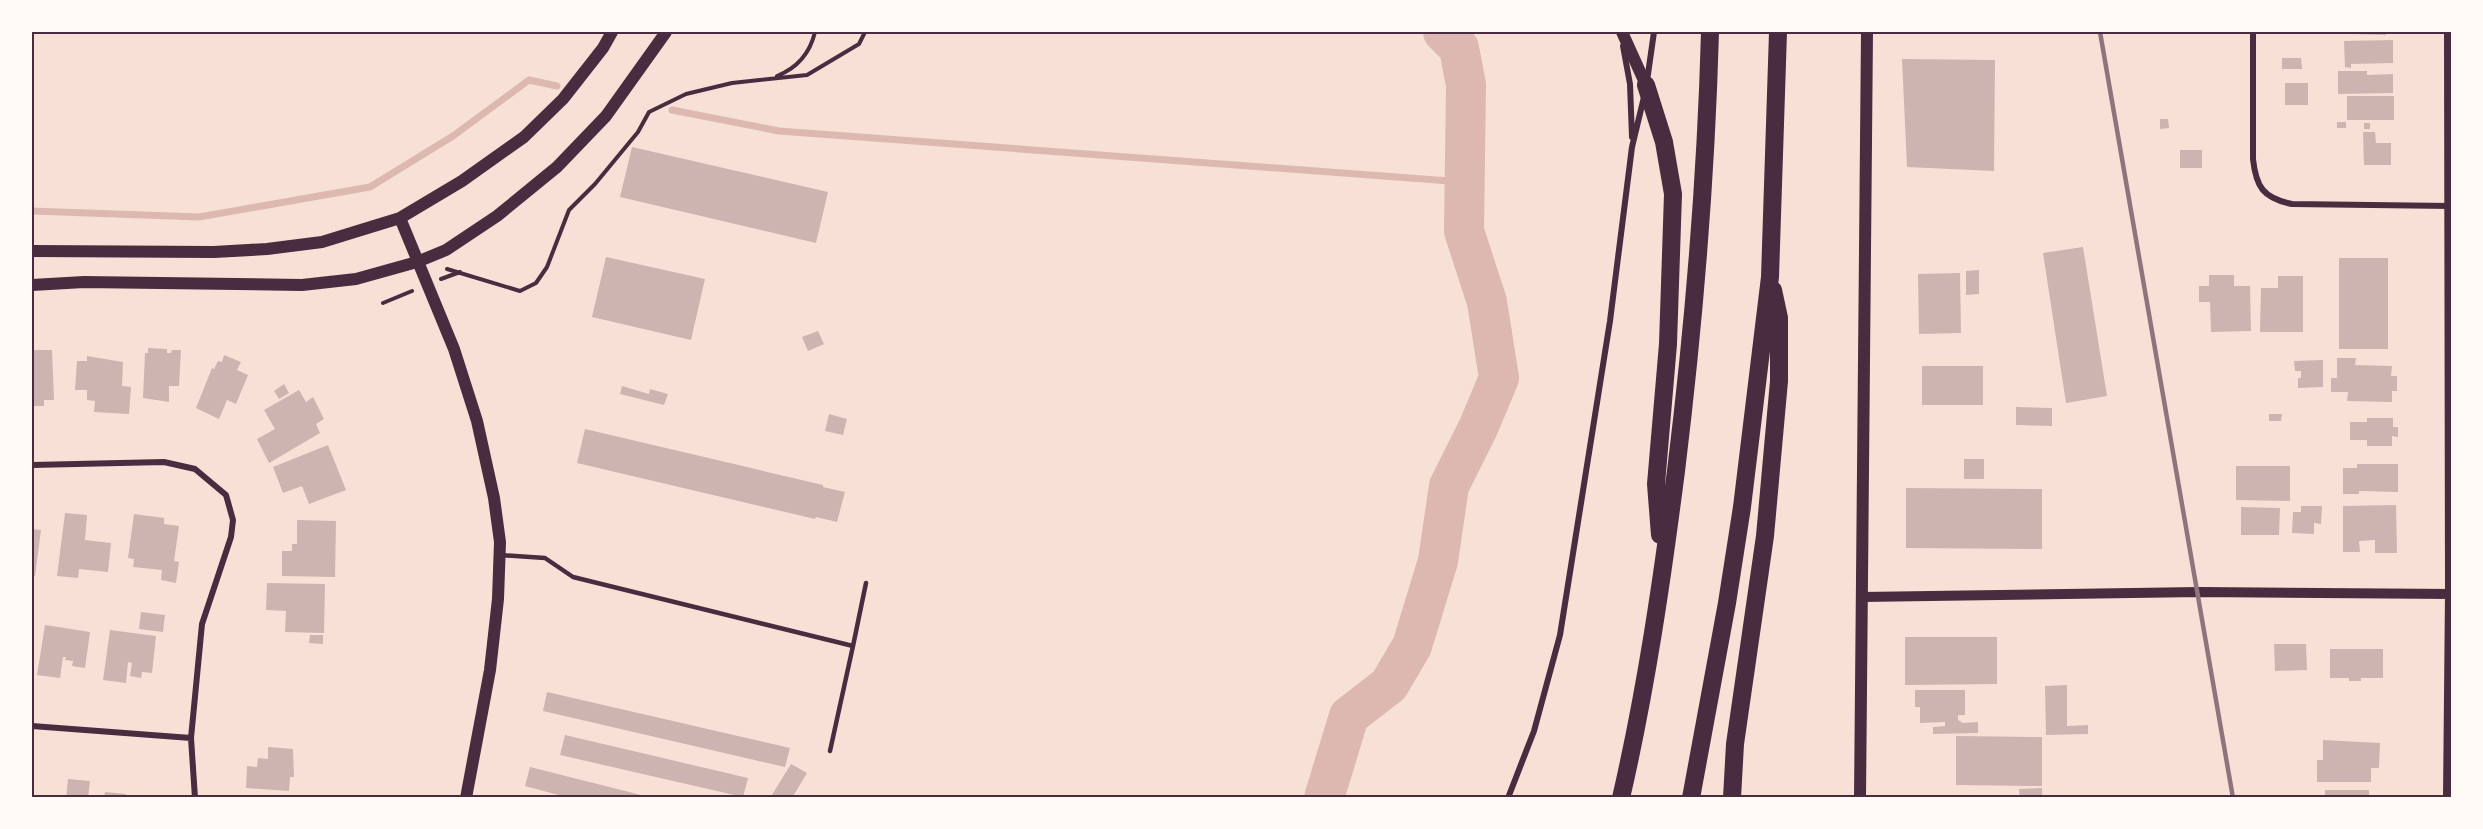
<svg xmlns="http://www.w3.org/2000/svg" width="2483" height="829" viewBox="0 0 2483 829" font-family="'DejaVu Sans',sans-serif">
  <style>
    .lines { fill: none; stroke-linecap: round; stroke-linejoin: round }
    .stream { stroke: #dcb8b0; stroke-width: 7 }
    .river { stroke: #dcb8b0; stroke-width: 40 }
    .building { fill: #ccb4b1 }
    .path { stroke: #4a2c40; stroke-width: 4 }
    .service { stroke: #4a2c40; stroke-width: 4.5 }
    .minor { stroke: #4a2c40; stroke-width: 6 }
    .tertiary { stroke: #4a2c40; stroke-width: 10 }
    .secondary { stroke: #4a2c40; stroke-width: 12 }
    .motorway { stroke: #4a2c40; stroke-width: 18 }
    .rail { stroke: #8f747c; stroke-width: 4.5 }
    .neatline { fill: none; stroke: #4a2c40; stroke-width: 2 }
  </style>
  <rect width="100%" height="100%" fill="#f7e1d7"/>
  <g class="lines">
    <path class="stream" d="M672,110L779,131L1463,182
      M32,211L199,217L370,187L453,136L529,80L557,86"/>
    <path class="river" d="M1324,798L1349,716L1389,685L1412,646L1438,561L1449,486L1478,428L1499,378L1487,302L1464,231L1466,85L1459,48L1443,32"/>
  </g>
  <path class="building" d="M2351,32H2386V35L2352,34Z
    M2393,40V63L2351,64V68L2345,67L2344,41Z
    M2282,58H2301L2302,69H2282Z
    M1902,59L1995,60L1994,171L1907,167Z
    M2338,71H2367V75L2393,74V93L2338,94Z
    M2285,83H2308V105H2285Z
    M2347,96H2394V120H2347Z
    M2160,119H2168L2169,128L2160,129Z
    M2337,122H2346V128H2337Z
    M2364,123H2370V129H2364Z
    M2363,132H2375L2376,143H2391V165H2364Z
    M632,147L828,192L816,243L620,197Z
    M2180,150H2202V168H2180Z
    M2083,247L2107,396L2066,403L2043,253Z
    M606,257L705,279L691,340L592,317Z
    M2339,258H2388V349H2339Z
    M1979,270V294L1966,295V271Z
    M1960,273L1961,333L1919,334L1918,274Z
    M2209,275H2234V286H2250L2251,331L2211,332L2210,302H2199V286H2209Z
    M2278,276H2303V332H2260L2261,288H2278Z
    M818,331L824,344L808,351L802,337Z
    M148,348L167,349V353H171L172,350H181L179,386H169V402L143,398L145,353H148Z
    M32,350H52L54,400H44V406H33Z
    M224,355L241,362L237,370L248,375L236,404L227,400L219,419L196,408L212,368L214,369L218,361L222,362Z
    M87,356L123,362L122,386L131,387L129,414L94,412L95,401L87,400V390H75L77,361H87Z
    M2337,358H2356L2355,365L2392,366L2391,376H2397V391H2392V402L2347,401L2348,392H2331V378H2337Z
    M2323,360V387L2298,388V378H2301V371H2295L2294,361Z
    M1922,366H1983V405H1922Z
    M284,384L289,393L279,399L274,391Z
    M622,386L649,394L650,389L668,394L664,405L620,394Z
    M299,390L306,402L313,397L324,419L316,424L320,433L269,463L257,439L275,429L264,410Z
    M2016,407L2052,408V426L2016,425Z
    M829,414L847,419L843,435L825,431Z
    M2269,414H2282L2281,421H2269Z
    M2367,418H2393V427H2398V437L2392,436V446H2367V440H2350V422H2367Z
    M585,429L823,485V487L845,492L837,522L816,517L815,519L577,463Z
    M328,445L346,490L309,504L302,486L283,493L273,467Z
    M1964,459H1984V479H1964Z
    M2357,464H2398V492L2359,491V494H2343V468H2357Z
    M2236,466H2290V501L2236,500Z
    M1906,488L2042,489V549L1906,548Z
    M2396,505L2397,553H2375V540L2359,541L2360,552H2343V506Z
    M2301,506H2322L2321,524L2314,523V534L2292,533L2293,512H2301Z
    M2241,507L2280,508L2279,535H2241Z
    M65,513L87,515L85,540L111,543L108,572L79,569L78,578L57,576Z
    M134,514L164,518V524L179,526L174,561L179,562L176,583L161,580L162,570L133,567L134,559L128,558Z
    M297,520L336,521L335,577L282,576V551H292V544H297Z
    M32,529L41,530L35,576L32,575Z
    M267,583L325,584L324,633L285,632L286,611L266,610Z
    M141,612L165,615L163,632L139,629Z
    M45,625L90,632L85,668L72,666L73,661L65,660L66,657H63L60,678L37,675Z
    M110,630L156,636L152,673L142,672L141,678L130,676L132,663L128,662L126,683L103,680Z
    M310,635H323V644L309,643Z
    M1905,637H1997V684L1905,685Z
    M2274,644H2306L2307,670L2275,671Z
    M2330,649H2383V678H2361V681H2349V678H2330Z
    M2067,685V726L2088,725V734L2046,735L2045,686Z
    M1915,690H1965V715H1958V720L1963,723L1978,722V733L1933,734V727L1945,726V722L1920,723V707H1915Z
    M547,692L790,748L785,767L543,711Z
    M565,735L748,778L743,797L560,755Z
    M1956,736L2042,737V786L1956,785Z
    M2323,740L2380,743L2379,768H2371V782H2317V760H2323Z
    M268,747L293,749L294,777H290L289,791L246,788L247,766L257,767L258,758L268,759Z
    M791,764L807,773L792,798H770Z
    M530,767L649,797V798H570L525,786Z
    M68,779L90,781L88,798H66Z
    M2042,788V798H2020L2019,789Z
    M2325,790H2369V798H2325Z
    M105,792L126,794V798H104Z"/>
  <g class="lines">
    <path class="path" d="M777,76C797,68 810,53 815,32
      M447,269L520,291L536,283L547,267L569,210L595,184L638,132L649,112L686,94L732,83L807,75L859,44L865,32
      M441,279L460,272
      M383,303L412,291"/>
    <path class="service" d="M500,555L545,558L573,577L853,646L830,751
      M853,646L866,583"/>
    <path class="minor" d="M2253,32V159C2256,187 2263,198 2292,204L2451,206
      M1623,46L1630,84L1632,137
      M1647,81L1654,32
      M32,465L164,462L195,469L226,495L233,520L231,537L202,624L191,738L195,798
      M32,726L191,738
      M1508,798L1534,731L1560,635L1610,321L1632,147L1644,97"/>
    <path class="tertiary" d="M1862,597L2199,592L2452,594
      M2448,798L2450,594L2449,32"/>
    <path class="secondary" d="M1622,32L1646,85
      M400,218L454,349L477,421L494,498L500,542L498,599L490,670L466,798
      M32,251L214,252L267,249L322,242L400,218L462,181L524,137L563,99L603,48L612,32
      M32,285L84,282L302,285L356,279L417,262L446,250L497,216L557,167L606,116L666,32
      M1860,798L1867,32"/>
    <path class="motorway" d="M1646,85L1664,142L1673,194L1668,344L1656,484L1660,535
      M1621,798C1646,690 1662,580 1676,471C1694,324 1706,179 1710,32
      M1691,798L1727,603L1742,507L1770,277L1778,32
      M1732,798L1735,744L1765,536L1779,381V318L1773,290"/>
    <path class="rail" d="M2100,32L2233,798"/>
  </g>
  <rect width="2483" height="829" fill="none" stroke="#fffaf5" stroke-width="66"/>
  <rect x="33" y="33" width="2417" height="763" class="neatline"/>
</svg>
